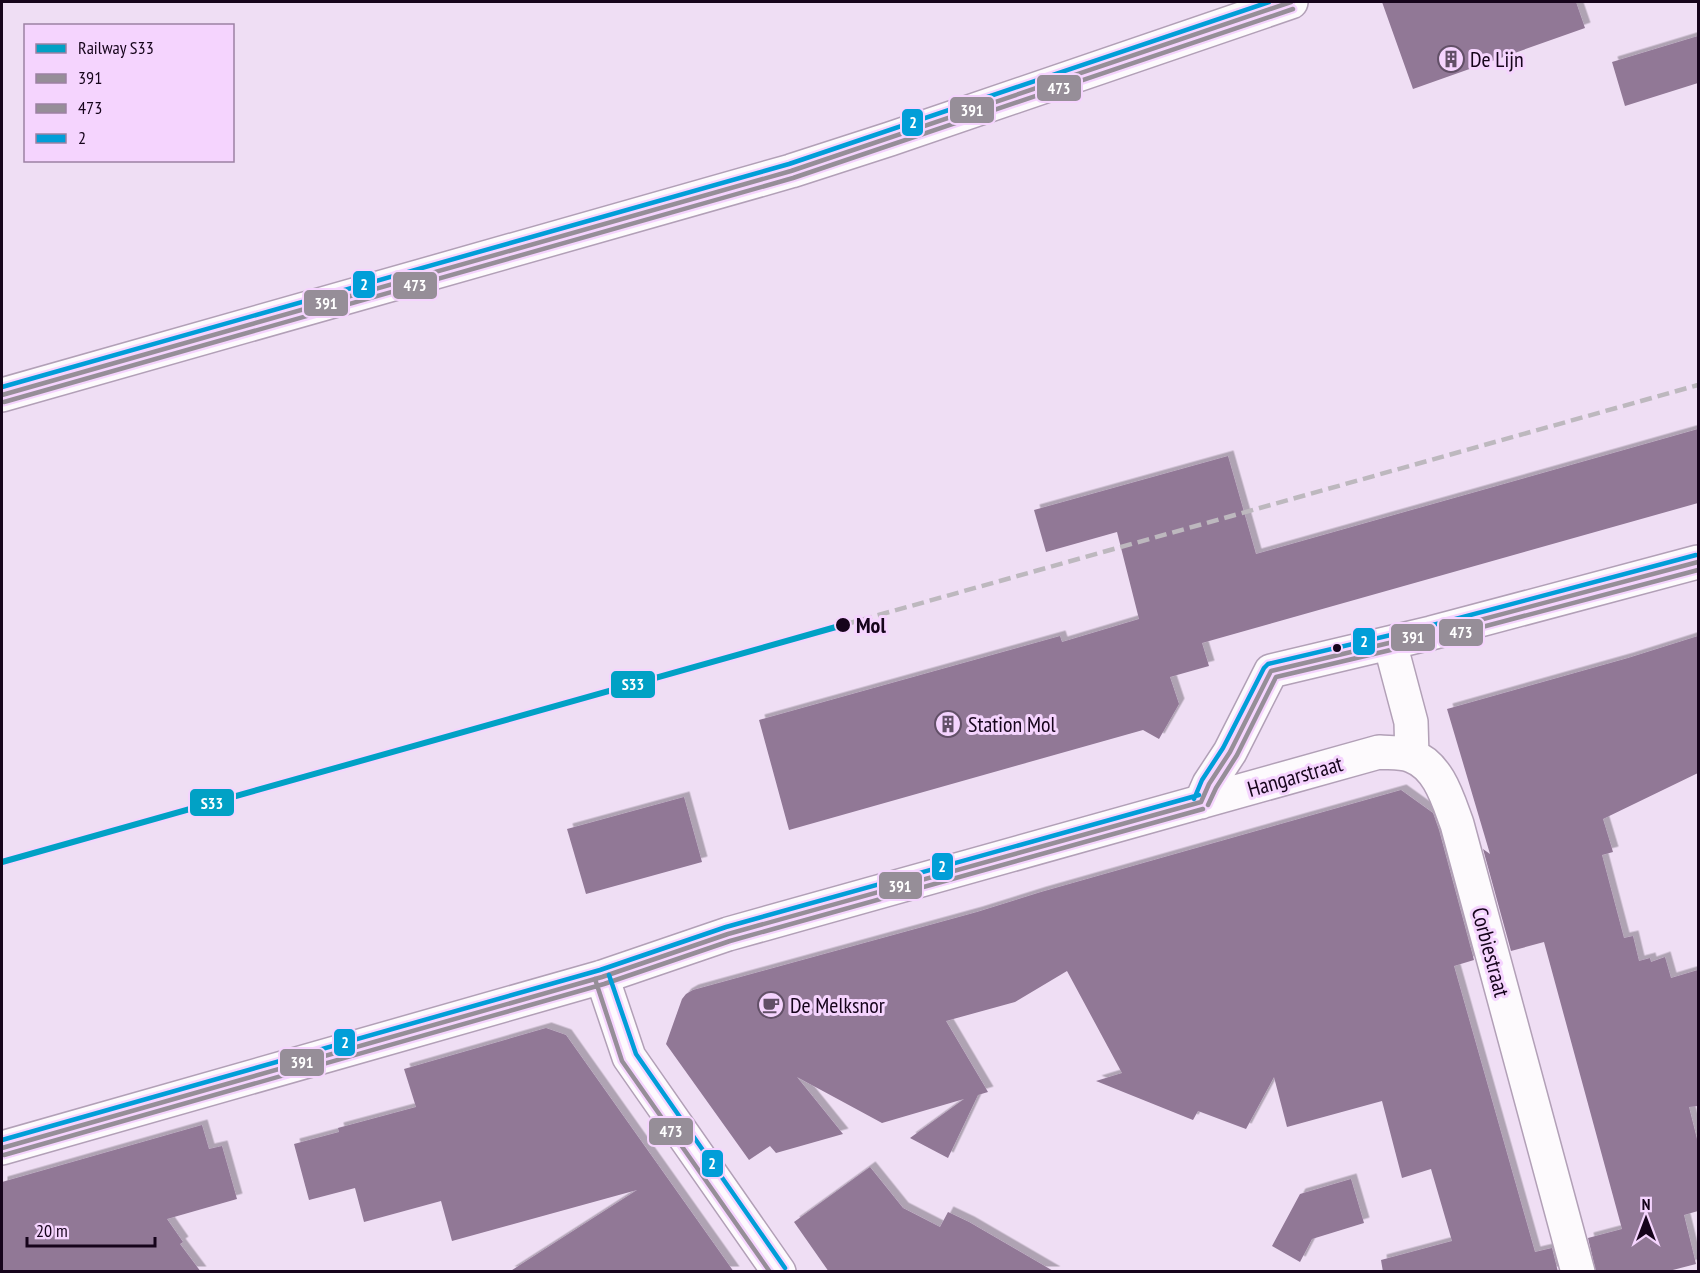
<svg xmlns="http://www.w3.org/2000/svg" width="1700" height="1273" viewBox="0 0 1700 1273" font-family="'PT Sans Narrow',sans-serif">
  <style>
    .building { fill: #917896; filter: url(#shadow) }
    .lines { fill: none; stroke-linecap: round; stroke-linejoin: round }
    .minor-casing { stroke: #b2a0b7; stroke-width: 36 }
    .major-casing { stroke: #b2a0b7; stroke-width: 36 }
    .minor { stroke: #fdfafd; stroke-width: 33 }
    .major { stroke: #fdfafd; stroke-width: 33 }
    .rail { stroke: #bdb8be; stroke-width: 4.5; stroke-dasharray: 12 6; stroke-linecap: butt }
    .bus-1-casing { stroke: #f5d4fe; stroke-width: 9 }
    .bus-2-casing { stroke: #f5d4fe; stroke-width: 9 }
    .bus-3-casing { stroke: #f5d4fe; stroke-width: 9 }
    .bus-1 { stroke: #968e98; stroke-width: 4.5 }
    .bus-2 { stroke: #968e98; stroke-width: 4.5 }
    .bus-3 { stroke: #019ed8; stroke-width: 4.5 }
    .rail-1-casing { stroke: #f5d4fe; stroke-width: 10 }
    .rail-1 { stroke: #01a1c5; stroke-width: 6 }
    .stop-dot { fill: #16041b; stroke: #f5d4fe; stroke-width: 2 }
    .labels { text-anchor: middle; stroke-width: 6; stroke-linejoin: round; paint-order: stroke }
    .poi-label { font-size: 22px; fill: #16041b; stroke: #f5d4fe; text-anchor: start }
    .stop-label { font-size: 22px; font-weight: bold; fill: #16041b; stroke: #f5d4fe; text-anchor: start }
    .street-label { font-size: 22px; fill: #16041b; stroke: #f5d4fe }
    .line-badge { stroke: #f5d4fe; stroke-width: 2 }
    .badge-label { font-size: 16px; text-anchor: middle; font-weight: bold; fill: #fff }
  </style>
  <defs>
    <filter id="shadow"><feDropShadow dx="5.5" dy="-5.5" stdDeviation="0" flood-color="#0004"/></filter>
  </defs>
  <rect width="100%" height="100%" fill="#efdef4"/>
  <path class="building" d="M1382,2H1576L1585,28L1413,89Z
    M1698,36V83L1625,106L1612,62Z
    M1698,429V503L1202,643L1209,666L1170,677L1179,704L1159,739L1143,730L789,830L759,720L1060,636L1062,642L1139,619L1117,532L1046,552L1034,510L1228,456L1256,554Z
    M1698,636V773L1603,819L1613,852L1602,855L1624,938L1633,936L1639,961L1650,958L1651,962L1665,957L1671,978L1698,970V1106L1689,1107L1698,1143V1211L1684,1215L1696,1264L1665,1272H1596L1588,1238L1622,1229L1544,942L1511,951L1483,849L1490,854L1447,709L1628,658Z
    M1401,790L1433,813L1439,830L1474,960L1454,966L1535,1252L1552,1248L1558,1272H1383L1381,1260L1452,1241L1431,1169L1402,1178L1382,1101L1287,1127L1274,1077L1246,1129L1198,1111L1193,1120L1096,1081L1122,1073L1067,971L1015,1002L946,1021L988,1092L978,1095L948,1158L910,1138L964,1099L882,1123L797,1077L843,1134L776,1153L770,1146L749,1160L666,1044L682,999L686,994L693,990L977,912L1041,892Z
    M684,797L702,862L586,894L567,829Z
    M546,1028L566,1035L734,1272H509L637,1190L452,1241L441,1201L364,1222L355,1188L309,1200L294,1144L339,1132L338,1128L416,1107L404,1069Z
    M202,1125L209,1149L222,1146L237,1199L167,1219L183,1242L180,1244L201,1272H2V1182Z
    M870,1167L903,1208L940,1227L948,1212L969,1222L1055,1272H829L794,1222Z
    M1351,1179L1364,1223L1312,1239L1300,1262L1272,1246L1300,1194Z"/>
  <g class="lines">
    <defs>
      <path id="minor" d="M1390,643L1411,722L1412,756
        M1201,802L1209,784L1230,752L1271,671L1431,633L1698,562
        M602,977L629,1057L779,1272
        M2,1148L602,977L728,934L1379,752C1389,753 1403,752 1412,756C1439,766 1448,800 1457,824L1578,1272"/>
      <path id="major" d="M2,395L791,171L890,139L1291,2"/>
    </defs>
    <use href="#minor" class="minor-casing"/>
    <use href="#major" class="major-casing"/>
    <use href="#minor" class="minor"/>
    <use href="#major" class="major"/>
    <path class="rail" d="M843,625L1698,385"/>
    <defs>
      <path id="bus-1" d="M2,395L791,171L1291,2
        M1201,802L1209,784L1230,752L1271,671L1431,633L1698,562
        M2,1148L602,977L728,934L1201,802"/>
      <path id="bus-2" d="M4,402L793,178L1293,9
        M1208,805L1216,788L1237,755L1276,677L1433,640L1698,570
        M595,979L622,1061L770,1272
        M4,1155L604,984L730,941L1203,809"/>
      <path id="bus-3" d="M2,387L789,164L1269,2
        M1194,799L1202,780L1223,748L1264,668L1268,664L1429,626L1696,555
        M609,975L636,1054L785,1268
        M2,1140L600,970L726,927L1199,795"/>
    </defs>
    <use href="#bus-1" class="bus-1-casing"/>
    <use href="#bus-2" class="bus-2-casing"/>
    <use href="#bus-3" class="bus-3-casing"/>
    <use href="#bus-1" class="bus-1"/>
    <use href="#bus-2" class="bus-2"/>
    <use href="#bus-3" class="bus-3"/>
    <defs>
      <path id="rail-1" d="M2,862L843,625"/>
    </defs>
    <use href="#rail-1" class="rail-1-casing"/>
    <use href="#rail-1" class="rail-1"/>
  </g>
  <defs>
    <symbol id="building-ring" viewBox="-11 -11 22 22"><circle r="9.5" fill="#f5d4fe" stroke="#625067" stroke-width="1.5"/><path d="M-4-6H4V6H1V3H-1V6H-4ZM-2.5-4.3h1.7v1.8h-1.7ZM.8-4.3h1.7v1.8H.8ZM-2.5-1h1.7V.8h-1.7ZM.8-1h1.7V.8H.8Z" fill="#625067"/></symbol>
    <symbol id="cafe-ring" viewBox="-11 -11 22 22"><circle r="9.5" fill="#f5d4fe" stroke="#625067" stroke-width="1.5"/><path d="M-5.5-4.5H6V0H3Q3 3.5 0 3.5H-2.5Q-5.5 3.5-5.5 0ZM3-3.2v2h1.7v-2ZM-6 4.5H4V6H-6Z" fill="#625067"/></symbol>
  </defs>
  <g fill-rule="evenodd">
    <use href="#building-ring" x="1436" y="44" width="30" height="30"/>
    <use href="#building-ring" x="933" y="709" width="30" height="30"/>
    <use href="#cafe-ring" x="756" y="990" width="30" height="30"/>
  </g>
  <g class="stop-dot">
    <circle cx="843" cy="625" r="8"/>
    <circle cx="1337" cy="648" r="5"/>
  </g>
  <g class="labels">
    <g class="poi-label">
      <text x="1470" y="67">De Lijn</text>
      <text x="968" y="732">Station Mol</text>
      <text x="790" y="1013">De Melksnor</text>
    </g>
    <g class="stop-label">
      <text x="856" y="633">Mol</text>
    </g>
    <g class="street-label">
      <text transform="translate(1295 776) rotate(-16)" y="8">Hangarstraat</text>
      <text transform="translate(1491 952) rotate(75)" y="8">Corbiestraat</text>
    </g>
  </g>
  <g class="line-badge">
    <rect x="1036" y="74" width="46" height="28" rx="6" fill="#968e98"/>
    <rect x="949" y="96" width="46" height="28" rx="6" fill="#968e98"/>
    <rect x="901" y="108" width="23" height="29" rx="6" fill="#019ed8"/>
    <rect x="352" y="270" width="24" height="29" rx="6" fill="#019ed8"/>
    <rect x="392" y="271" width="46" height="29" rx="6" fill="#968e98"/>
    <rect x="303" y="289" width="46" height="28" rx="6" fill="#968e98"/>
    <rect x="1438" y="618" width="46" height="29" rx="6" fill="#968e98"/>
    <rect x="1390" y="623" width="46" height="29" rx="6" fill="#968e98"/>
    <rect x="1352" y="627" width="24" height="29" rx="6" fill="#019ed8"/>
    <rect x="610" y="670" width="46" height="29" rx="6" fill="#01a1c5"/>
    <rect x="189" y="788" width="46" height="29" rx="6" fill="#01a1c5"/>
    <rect x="931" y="852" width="23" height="29" rx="6" fill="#019ed8"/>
    <rect x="878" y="871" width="45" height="29" rx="6" fill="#968e98"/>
    <rect x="333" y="1028" width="23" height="29" rx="6" fill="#019ed8"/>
    <rect x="279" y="1048" width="46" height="29" rx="6" fill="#968e98"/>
    <rect x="648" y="1117" width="46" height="29" rx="6" fill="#968e98"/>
    <rect x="701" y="1149" width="23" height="29" rx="6" fill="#019ed8"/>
  </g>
  <g class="badge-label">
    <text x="1059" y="94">473</text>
    <text x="972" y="116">391</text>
    <text x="913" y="128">2</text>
    <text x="364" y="290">2</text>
    <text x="415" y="291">473</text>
    <text x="326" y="309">391</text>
    <text x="1461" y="638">473</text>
    <text x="1413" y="643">391</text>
    <text x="1364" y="647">2</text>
    <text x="633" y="690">S33</text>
    <text x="212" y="809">S33</text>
    <text x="942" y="872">2</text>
    <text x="900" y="892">391</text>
    <text x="345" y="1048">2</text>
    <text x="302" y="1068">391</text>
    <text x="671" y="1137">473</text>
    <text x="712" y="1169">2</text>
  </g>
  <rect width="1700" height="1273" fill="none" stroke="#16041b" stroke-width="6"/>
  <rect x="24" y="24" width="210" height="138" fill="#f5d4fe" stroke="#9c81a3" stroke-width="1.5"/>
  <rect x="36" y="44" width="30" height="9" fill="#01a1c5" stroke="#9c81a3" stroke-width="1.5"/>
  <text x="78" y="54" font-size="18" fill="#16041b">Railway S33</text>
  <rect x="36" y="74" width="30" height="9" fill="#968e98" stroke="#9c81a3" stroke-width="1.5"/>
  <text x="78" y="84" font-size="18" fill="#16041b">391</text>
  <rect x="36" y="104" width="30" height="9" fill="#968e98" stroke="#9c81a3" stroke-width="1.5"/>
  <text x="78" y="114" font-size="18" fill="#16041b">473</text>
  <rect x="36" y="134" width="30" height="9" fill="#019ed8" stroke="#9c81a3" stroke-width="1.5"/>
  <text x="78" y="144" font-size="18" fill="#16041b">2</text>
  <g transform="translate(1646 1219)" stroke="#f5d4fe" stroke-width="4.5" paint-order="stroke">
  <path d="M0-4.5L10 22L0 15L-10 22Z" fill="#16041b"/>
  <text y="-9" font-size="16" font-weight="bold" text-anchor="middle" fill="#16041b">N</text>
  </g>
  <path d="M27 1237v9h128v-9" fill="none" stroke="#16041b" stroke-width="3"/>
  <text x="36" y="1237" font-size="18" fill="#16041b" stroke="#f5d4fe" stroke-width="4.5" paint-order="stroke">20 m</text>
</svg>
